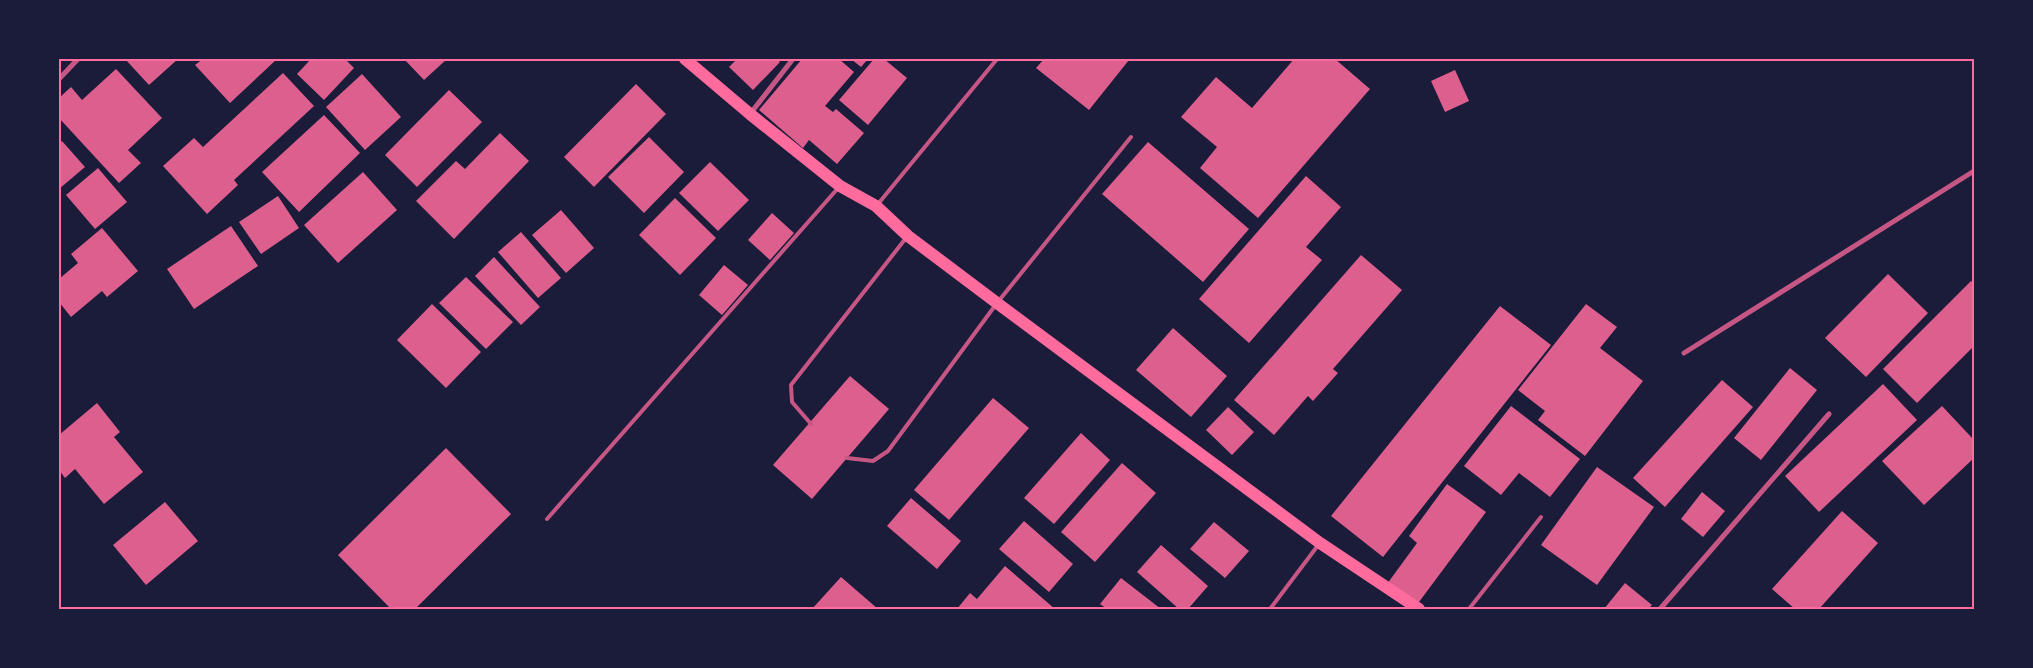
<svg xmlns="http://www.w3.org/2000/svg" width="2033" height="668" viewBox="0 0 2033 668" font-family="'Source Sans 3',sans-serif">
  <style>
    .building { fill: #dd5f8e }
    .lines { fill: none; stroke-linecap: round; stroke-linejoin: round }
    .service { stroke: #c65784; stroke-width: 4 }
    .minor { stroke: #c65784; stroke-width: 5 }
    .primary { stroke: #ff6b9d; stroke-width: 12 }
    .neatline { fill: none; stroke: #ff6b9d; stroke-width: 2 }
  </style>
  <rect width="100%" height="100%" fill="#1b1b3a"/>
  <path class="building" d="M125,59H178L149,85Z
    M203,59H277L230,103L195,65Z
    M311,59H345L354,68L324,100L297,74Z
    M404,59H447L424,80Z
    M737,59H777L780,62L753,90L729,67Z
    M802,59H839L854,72L825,106L833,112L836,109L864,133L837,164L809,140L803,148L759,110Z
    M851,59H868L861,67Z
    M874,59H884L907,78L868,125L839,100Z
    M1044,59H1127L1129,60L1089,110L1036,68Z
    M1294,59H1335L1370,89L1258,218L1200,168L1217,147L1181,117L1216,77L1252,108Z
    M116,69L162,118L128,150L141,163L119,183L59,118V98L71,87L82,100Z
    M1455,70L1469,101L1445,112L1431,81Z
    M283,73L314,106L234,180L238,185L207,214L163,166L194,138L203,147Z
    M362,74L401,117L365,150L326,107Z
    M636,84L666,114L594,187L564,157Z
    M449,90L482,122L417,187L385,155Z
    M324,115L360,153L299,212L262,172Z
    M500,133L529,161L454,239L416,201L456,161L465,169Z
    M649,137L684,172L644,213L608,177Z
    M62,141L85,167L59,189V144Z
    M1148,142L1249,229L1203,282L1102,194Z
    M710,162L749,200L718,231L679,193Z
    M98,168L127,202L95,229L66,195Z
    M363,172L397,210L338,263L304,225Z
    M1306,176L1341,207L1306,247L1322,260L1249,343L1199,299Z
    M278,196L299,228L261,254L239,222Z
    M675,198L716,238L680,275L639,235Z
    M561,210L594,248L566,273L532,235Z
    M772,213L794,233L770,260L748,240Z
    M231,226L258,266L194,309L167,269Z
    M102,228L138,271L107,297L102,291L71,317L59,302V279L78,263L71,254Z
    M521,232L561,278L538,298L498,252Z
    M1361,255L1402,290L1333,369L1338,373L1313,401L1308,396L1274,435L1234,400Z
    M494,257L540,307L521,325L475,276Z
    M724,265L748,285L722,315L699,295Z
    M1888,274L1928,313L1866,377L1825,338Z
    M466,277L513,322L486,349L439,303Z
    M1971,281L1974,284V346L1917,403L1883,369Z
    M432,304L481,352L446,388L397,340Z
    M1586,304L1617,327L1600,348L1643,381L1585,456L1538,420L1545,411L1518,390Z
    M1500,306L1551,345L1383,557L1331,516Z
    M1173,328L1227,376L1191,417L1136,370Z
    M1790,368L1817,390L1761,460L1734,438Z
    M850,376L889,409L812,499L773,465Z
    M1722,380L1753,407L1665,507L1633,478Z
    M1883,384L1917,420L1819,512L1785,476Z
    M993,398L1029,428L949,520L914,490Z
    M97,403L120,432L114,437L143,472L104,504L75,469L65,478L59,470V435Z
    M1511,406L1580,459L1550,497L1519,473L1501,495L1464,466Z
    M1942,406L1974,440V458L1924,505L1882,461Z
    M1228,407L1254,432L1232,455L1206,430Z
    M1081,433L1110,460L1054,524L1024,498Z
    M446,448L511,514L415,609H391L338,555Z
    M1122,463L1156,493L1095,562L1061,532Z
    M1597,467L1654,507L1597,585L1541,545Z
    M1447,484L1486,512L1416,606L1387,584L1417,543L1409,536Z
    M1702,492L1725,511L1703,537L1681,519Z
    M911,498L961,541L937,569L887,526Z
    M165,502L198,541L146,585L113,545Z
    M1842,511L1878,543L1819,609H1795L1772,589Z
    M1024,521L1073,564L1049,592L999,549Z
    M1214,522L1249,551L1225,578L1190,549Z
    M1161,545L1208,586L1188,609H1179L1137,572Z
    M1005,566L1055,609H957L970,593L977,599Z
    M841,577L878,609H812Z
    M1121,578L1161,609H1107L1100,604Z
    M1625,583L1652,605L1648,609H1604Z"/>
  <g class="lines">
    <path class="service" d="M878,204L997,59
      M811,424L792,402L791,385L906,238
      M847,458L873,461L888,451L997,303L1131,137
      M547,519L839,187
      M1270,609L1319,544
      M1469,609L1541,517"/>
    <path class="minor" d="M59,79L78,59
      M750,114L793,59
      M1684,353L1974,171
      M1660,609L1829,414"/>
    <path class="primary" d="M685,59L750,114L840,186L876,206L908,236L997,303L1320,543L1419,609"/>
  </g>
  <rect width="2033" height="668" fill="none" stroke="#1b1b3a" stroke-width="120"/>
  <rect x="60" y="60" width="1913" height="548" class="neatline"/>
</svg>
